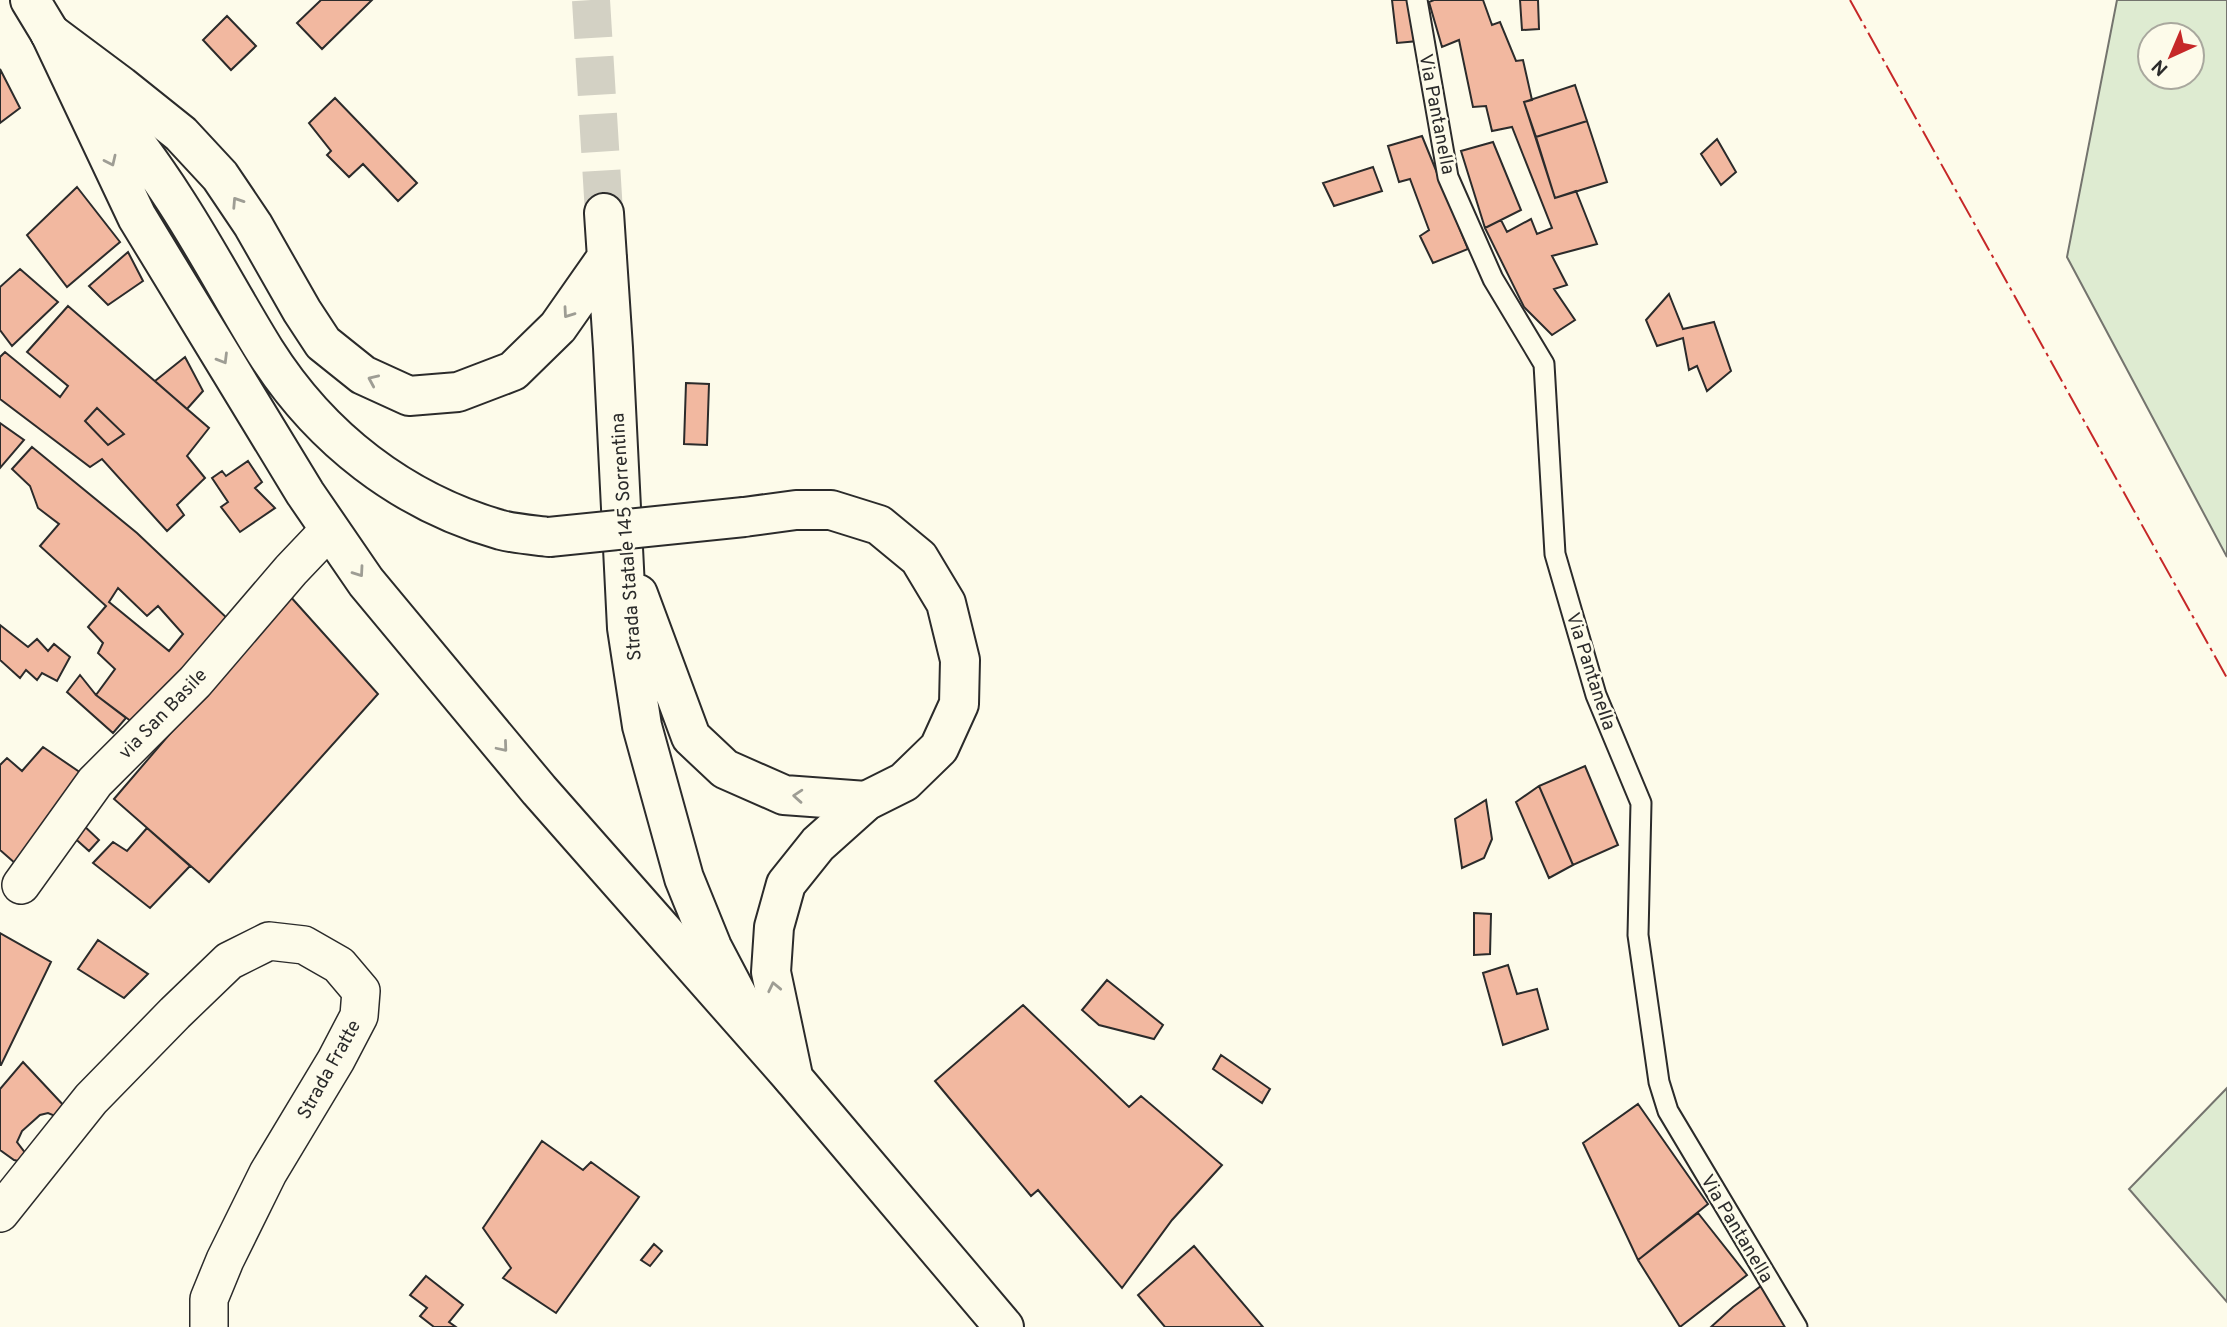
<svg xmlns="http://www.w3.org/2000/svg" width="2227" height="1327" viewBox="0 0 2227 1327" font-family="Overpass,sans-serif">
  <style>
    .green { fill: #deebd1; stroke: #74746e; stroke-width: 2; fill-rule: evenodd }
    .building { fill: #f2b8a0; stroke: #2b2b2b; stroke-width: 2; fill-rule: evenodd }
    .lines { fill: none; stroke-linecap: round; stroke-linejoin: round }
    .highway-tunnel { stroke: #d3d1c4; stroke-width: 38; stroke-dasharray: 38 19; stroke-linecap: butt }
    .lane-casing { stroke: #2b2b2b; stroke-width: 23 }
    .street-casing { stroke: #2b2b2b; stroke-width: 40 }
    .secondary-casing { stroke: #2b2b2b; stroke-width: 42 }
    .primary-casing { stroke: #2b2b2b; stroke-width: 42 }
    .highway-casing { stroke: #2b2b2b; stroke-width: 42 }
    .lane { stroke: #fdfbea; stroke-width: 19 }
    .street { stroke: #fdfbea; stroke-width: 37 }
    .secondary { stroke: #fdfbea; stroke-width: 38 }
    .primary { stroke: #fdfbea; stroke-width: 38 }
    .highway { stroke: #fdfbea; stroke-width: 38 }
    .primary-bridge-casing { stroke: #2b2b2b; stroke-width: 42; stroke-linecap: butt }
    .primary-bridge { stroke: #fdfbea; stroke-width: 38 }
    .power { stroke: #c62828; stroke-width: 2; stroke-dasharray: 24 5 3.5 5; stroke-linecap: butt }
    .oneway { stroke: #9e9d94 }
    .labels { text-anchor: middle; stroke-width: 5; stroke-linejoin: round; paint-order: stroke }
    .street-label { font-size: 19px; fill: #2b2b2b; stroke: #fdfbea }
  </style>
  <rect width="100%" height="100%" fill="#fdfbea"/>
  <path class="green" d="M2117,0H2227V557L2067,257ZM2192,35V77H2150V35Z
    M2227,1088V1302L2129,1189Z"/>
  <path class="building" d="M321,0H372L322,49L297,23Z
    M1392,0H1412L1418,41L1397,43Z
    M1434,0H1483L1492,25L1500,22L1516,61L1523,60L1532,100L1524,102L1555,198L1576,191L1597,244L1552,256L1567,285L1554,289L1575,320L1552,335L1524,307L1485,228L1501,220L1507,232L1531,219L1537,234L1552,228L1512,127L1492,131L1486,106L1473,107L1459,40L1442,47L1429,2Z
    M1520,0H1538L1539,29L1522,30Z
    M227,16L256,46L231,70L203,40Z
    M0,69L20,108L0,123Z
    M1575,85L1587,121L1536,137L1524,102Z
    M335,98L417,183L398,201L363,164L349,177L327,155L331,151L309,123Z
    M1587,121L1607,182L1555,198L1536,137Z
    M1422,136L1468,249L1433,263L1420,236L1429,230L1410,179L1399,182L1388,146Z
    M1717,139L1736,172L1721,185L1701,154Z
    M1493,142L1521,210L1485,228L1461,151Z
    M1373,167L1382,191L1334,206L1323,183Z
    M77,187L120,242L67,287L27,235Z
    M128,252L143,281L108,305L89,286Z
    M20,269L58,302L12,346L0,330V287Z
    M1669,294L1683,329L1714,322L1731,371L1707,391L1697,366L1689,370L1683,338L1657,346L1646,320Z
    M68,306L209,428L187,456L205,478L177,505L184,515L167,531L102,459L90,467L0,399V357L5,352L60,397L68,386L27,352ZM97,408L124,434L108,445L85,421Z
    M185,357L203,391L187,409L155,381Z
    M686,383L709,384L707,445L684,444Z
    M97,408L124,434L108,445L85,421Z
    M0,423L24,440L0,468Z
    M32,447L137,533L229,620L136,725L96,695L115,669L98,653L103,643L88,627L106,606L40,546L59,524L38,508L30,486L12,469ZM118,588L147,616L158,606L183,634L169,651L109,602Z
    M248,461L262,482L255,488L275,508L240,532L221,507L228,502L212,478L222,471L226,476Z
    M289,595L378,694L209,882L114,799Z
    M0,625L28,647L37,639L48,651L54,644L70,657L57,681L42,673L37,680L26,670L20,678L0,660Z
    M80,675L96,695L126,718L113,733L67,692Z
    M43,747L81,773L16,864L0,850V765L7,758L22,771Z
    M1585,766L1618,845L1573,865L1539,786Z
    M1539,786L1573,865L1549,878L1516,802Z
    M1486,800L1492,839L1484,858L1462,868L1455,819Z
    M81,823L99,840L89,851L70,834Z
    M147,828L190,866L150,908L93,863L113,842L127,851Z
    M1474,913L1491,914L1490,954L1474,955Z
    M0,933L51,962L1,1065H0Z
    M98,940L148,974L124,998L78,969Z
    M1508,965L1517,994L1537,989L1548,1029L1503,1045L1483,973Z
    M1107,980L1163,1025L1154,1039L1099,1025L1082,1010Z
    M1023,1005L1129,1107L1141,1096L1222,1165L1172,1220L1122,1288L1038,1190L1031,1196L935,1081Z
    M1221,1055L1270,1089L1262,1103L1213,1069Z
    M23,1062L66,1108L60,1118L48,1113L40,1115L22,1131L17,1142L26,1154L23,1162L14,1160L0,1150V1089Z
    M1638,1104L1708,1204L1638,1260L1583,1143Z
    M542,1141L583,1170L591,1162L639,1197L556,1313L503,1278L511,1268L483,1228Z
    M1698,1213L1747,1275L1680,1327L1638,1260Z
    M654,1244L662,1251L650,1266L641,1260Z
    M1194,1246L1263,1327H1165L1138,1295Z
    M426,1276L463,1305L449,1322L456,1327H434L420,1316L427,1308L410,1295Z
    M1761,1286L1787,1327H1711L1733,1307Z"/>
  <g class="lines">
    <path class="highway-tunnel" d="M591,0L604,213"/>
    <defs>
      <path id="lane" d="M1417,0L1448,177L1493,279L1544,364L1555,554L1596,695L1641,803L1638,935L1659,1082L1668,1111L1797,1327"/>
      <path id="street" d="M21,885L95,782L195,682L291,570L329,530
        M0,1213L91,1099L175,1013L229,961L269,941L304,945L339,965L361,991L359,1016L336,1060L268,1173L225,1260L209,1299V1327"/>
      <path id="secondary" d="M30,0L50,33"/>
      <path id="primary" d="M50,33L137,217L305,493L366,582L539,790L793,1078L1004,1327
        M93,88C122,124 150,161 175,200C207,249 234,301 265,351C320,438 402,502 501,530C517,534 533,535 549,537
        M744,517L796,510H831L879,525L919,558L946,603L960,660L959,704L939,748L904,782L866,801L818,844L786,884L774,927L771,972L793,1076"/>
      <path id="highway" d="M50,33L121,86L181,134L220,176L253,225L302,311L323,343L363,375L409,396L458,392L513,371L558,327L607,257
        M604,213L613,348L627,628L642,726L684,878L712,947L743,1006L793,1078
        M638,594L691,737L725,769L784,795L866,801"/>
    </defs>
    <use href="#lane" class="lane-casing"/>
    <use href="#street" class="street-casing"/>
    <use href="#secondary" class="secondary-casing"/>
    <use href="#primary" class="primary-casing"/>
    <use href="#highway" class="highway-casing"/>
    <use href="#lane" class="lane"/>
    <use href="#street" class="street"/>
    <use href="#secondary" class="secondary"/>
    <use href="#primary" class="primary"/>
    <use href="#highway" class="highway"/>
    <defs>
      <path id="primary-bridge" d="M549,537L744,517"/>
    </defs>
    <use href="#primary-bridge" class="primary-bridge-casing"/>
    <use href="#primary-bridge" class="primary-bridge"/>
    <path class="power" d="M1850,0L2227,678"/>
  </g>
  <defs><path id="oneway-chevron" d="M-2-3.5L2.5 0L-2 3.5" fill="none" stroke-width="1.6" stroke-linecap="round" stroke-linejoin="round" transform="scale(1.75)"/></defs>
  <g class="oneway">
    <use href="#oneway-chevron" transform="translate(111 161) rotate(65)"/>
    <use href="#oneway-chevron" transform="translate(237 202) rotate(-123)"/>
    <use href="#oneway-chevron" transform="translate(568 313) rotate(125)"/>
    <use href="#oneway-chevron" transform="translate(223 359) rotate(59)"/>
    <use href="#oneway-chevron" transform="translate(373 380) rotate(-156)"/>
    <use href="#oneway-chevron" transform="translate(359 572) rotate(55)"/>
    <use href="#oneway-chevron" transform="translate(503 747) rotate(50)"/>
    <use href="#oneway-chevron" transform="translate(798 796) rotate(-176)"/>
    <use href="#oneway-chevron" transform="translate(774 987) rotate(-102)"/>
  </g>
  <g class="labels">
    <g class="street-label">
      <text transform="translate(1438 114) rotate(79)" y="7">Via Pantanella</text>
      <text transform="translate(625 537) rotate(-94)" y="7">Strada Statale 145 Sorrentina</text>
      <text transform="translate(1592 671) rotate(72)" y="7">Via Pantanella</text>
      <text transform="translate(162 713) rotate(-46)" y="7">via San Basile</text>
      <text transform="translate(328 1069) rotate(-61)" y="7">Strada Fratte</text>
      <text transform="translate(1738 1228) rotate(59)" y="7">Via Pantanella</text>
    </g>
  </g>
  <g transform="translate(2171 56) rotate(224)"><circle r="33" fill="#fdfbea" stroke="#a9a89e" stroke-width="2"/>
  <path d="M0-5L12 26L0 18L-12 26Z" fill="#c62828"/>
  <text y="-10" font-size="19" font-weight="bold" text-anchor="middle" fill="#2b2b2b">N</text>
  </g>
</svg>
